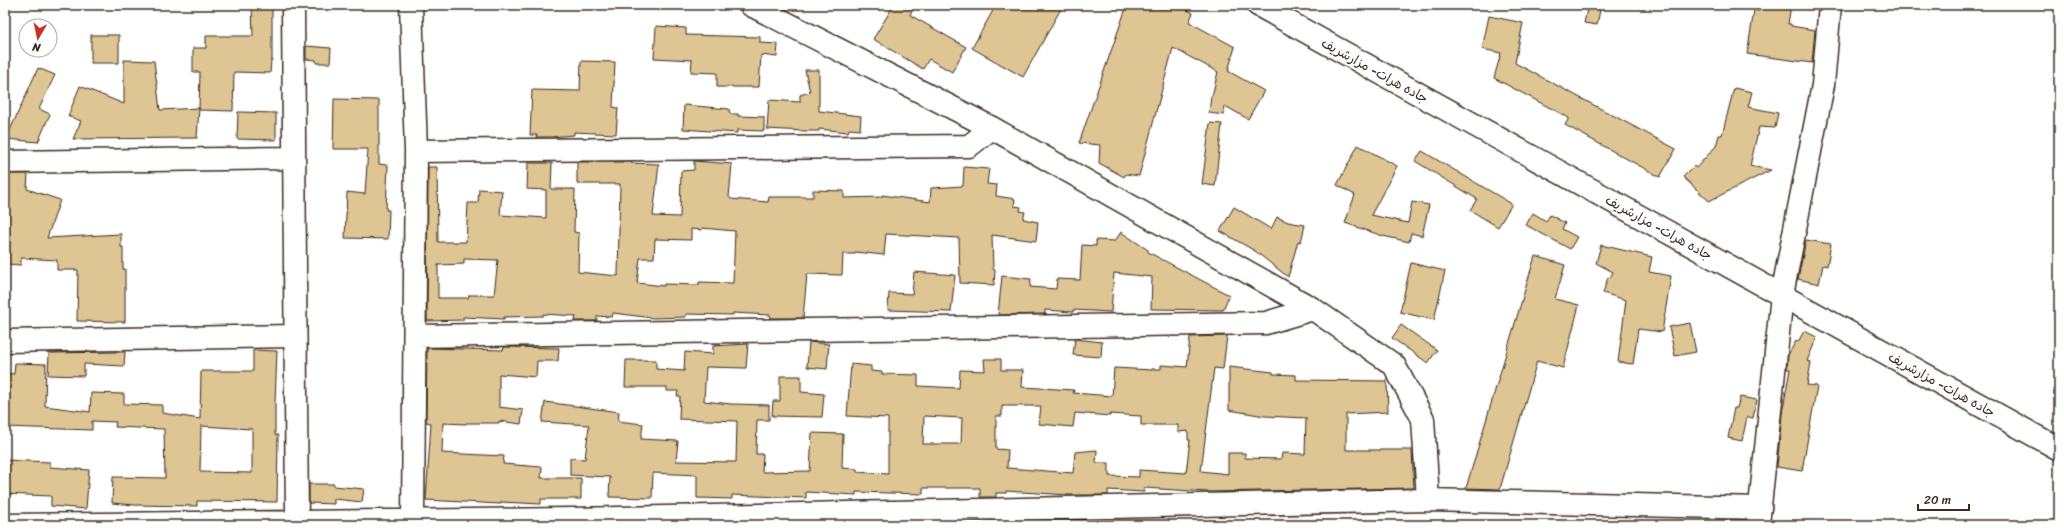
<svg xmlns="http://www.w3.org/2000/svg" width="2064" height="530" viewBox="0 0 2064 530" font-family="Sriracha,'Playpen Sans Arabic',sans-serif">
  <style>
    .building { fill: #ddc594; stroke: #3b2a1e; fill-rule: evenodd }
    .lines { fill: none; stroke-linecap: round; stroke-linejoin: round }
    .minor-casing { stroke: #3b2a1e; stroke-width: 25 }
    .major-casing { stroke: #3b2a1e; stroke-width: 25 }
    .highway-casing { stroke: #3b2a1e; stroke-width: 25 }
    .minor { stroke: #fff; stroke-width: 22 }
    .major { stroke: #fff; stroke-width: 22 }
    .highway { stroke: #fff; stroke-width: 22 }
    .labels { text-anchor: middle; stroke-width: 3; stroke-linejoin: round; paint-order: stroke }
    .street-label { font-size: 13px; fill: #3b2a1e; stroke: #fff }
  </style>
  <rect width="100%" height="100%" fill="#fff"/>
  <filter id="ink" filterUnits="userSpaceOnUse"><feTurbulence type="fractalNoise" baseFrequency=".025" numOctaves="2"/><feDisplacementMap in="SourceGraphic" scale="8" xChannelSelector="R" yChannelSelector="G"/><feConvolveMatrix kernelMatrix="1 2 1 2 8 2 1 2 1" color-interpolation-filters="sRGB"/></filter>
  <g filter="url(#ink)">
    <path class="building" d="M252,5H272V60H271L270,73L234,72L233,111L199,110L200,72H193V48H206V36H253Z
      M894,5H915L910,15L966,47L952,72L929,59L923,69L873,39Z
      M996,5H1063L1023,77L972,48Z
      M1131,5H1178L1193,13L1189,22L1235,47L1228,71L1264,91L1248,119L1225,106L1224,115L1209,113L1211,96H1212L1218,72L1173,48L1139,176L1126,174L1124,177L1099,163L1100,145L1079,143L1125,11Z
      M1588,5H1601L1597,25L1584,23Z
      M1760,5H1791L1788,24H1791V26L1815,30L1812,63L1747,54L1754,10L1759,11Z
      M1489,16L1523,23L1515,63L1676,149L1660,177L1565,125L1569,118L1494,78L1501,53L1482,49Z
      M656,26L686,28V35L760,37V43L778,44L777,57L761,55L759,87H717V73L691,72L692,60L654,58Z
      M91,35H119V63H91Z
      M306,46L331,48L330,63H316V60L306,59Z
      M124,60L154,61L160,110L199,108L197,138L73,139L81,121L68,116L80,86L124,104Z
      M581,61L615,62L613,107L618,108L616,134L574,132V135L551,137H536L537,135H530L532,90L580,91Z
      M38,68L55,75L39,109L50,114L38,142L6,139Z
      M805,70H819V111L861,116L860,130L849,129L848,132L819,129V131H804L767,129L769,100L800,102V95L810,92Z
      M1734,88L1752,92L1748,107L1778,113L1775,128L1759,127L1750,166L1771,170L1709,201L1683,177L1694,166L1696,168L1716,146L1719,135H1722Z
      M334,99L379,100V164L388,165L386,210H389L388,239L345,238L347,192L365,194L368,149H333Z
      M684,105L729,109L730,114H738V116L764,117V131L737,130V133L683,129Z
      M238,112L276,113V140L237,139Z
      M1210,123L1222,124L1215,186L1202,184Z
      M1358,145L1397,166L1371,215L1408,223L1412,202L1429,205L1422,236L1411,233L1409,242L1383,236L1345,223L1355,195L1337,185Z
      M1422,151L1512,204L1498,227L1470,210L1477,199L1415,161Z
      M694,161L732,164L729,197L731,199L768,202L769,197H813V190L844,191V198L882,197V195L930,202L931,188L963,186L964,167L989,169L987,184L997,185L996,196L1015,199L1014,206L1021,207L1020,211L1025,212L1023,219L1038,222L1036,241L992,235L993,269L995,270L994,285L960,283L959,238L886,234L884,255L855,252V254H843L842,275L807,274L803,318H771L770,315L733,313V315L686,314V317L653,318L613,313L612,317L597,316V321H575L576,316L543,314V316L504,317V319L463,317V320L427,321L428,167H437L438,242H466L468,203H478L479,189L502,191L500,215L546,218V190L527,189L528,163H552L551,189H575L574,232L579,233L578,272L618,276L620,184H577V162H632L631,163L659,164L653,216L680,217L681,171L694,170ZM702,228L735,231L733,283L699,282V285L664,284V286L637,283L640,258H654L655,239L691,240V229L702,230ZM464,259L498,260L494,295H469L468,298H438V265L464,264Z
      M5,174H28L27,189L60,200L47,238L121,234V247H123V269H125V322L77,321L78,270H57V260L21,258V265L7,264L9,233H5Z
      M1234,207L1271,229L1277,217L1288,222L1305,225L1301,242L1298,241L1288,277L1255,251L1220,231Z
      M1533,213L1546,221L1550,215L1565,223L1562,229L1577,237L1570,249L1526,225Z
      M1121,232L1148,250V252L1229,295L1223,310L1151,309L1152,277L1114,273L1111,312L1073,310V312L1045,310V314L998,315L1002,276L1031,279L1030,287L1056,289L1057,279L1080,280L1082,245L1096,246V240L1115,241Z
      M1806,240L1831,244L1827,266L1823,265L1819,284L1798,279Z
      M1601,245L1652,257L1649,272L1671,276L1662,332L1638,329L1633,364L1618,362L1626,300L1603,293L1608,277L1610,278L1613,272L1596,263Z
      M1535,256L1565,265L1555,299L1579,305L1563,368L1537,361L1500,489L1466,488Z
      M1411,263L1445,271L1434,320L1400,312Z
      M914,272L955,275L951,312L888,310L889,293L912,294Z
      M1690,323L1696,352L1675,356L1669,327Z
      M1401,325L1437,350L1428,363L1392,338Z
      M1804,331L1817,337L1807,361L1811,362L1807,385L1817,386L1802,471L1777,467L1782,414L1790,369H1787L1788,355L1796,341L1798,342Z
      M1227,336L1223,369L1214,368L1201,471L1228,474V453H1245V458L1281,459L1282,453L1305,454L1306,418L1265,416L1229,410V367L1273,372V374L1296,375V380L1387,381L1388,412L1346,414V450H1412L1414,488L1208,492L1144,488V492L1108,490V495H1069L1006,491V493H996V497H980V488H923V494L856,492V495L806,492V498L732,495V499L697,498V475L653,473L652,498L609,497L610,477L570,475V458L585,459L589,425L542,422L545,402L619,412L618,421L643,424L641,439L678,441L676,461L736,462L737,421L679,419L680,396H677L678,391H667V387H625L626,360H656V369L684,371L685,352L713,354V346L748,344L746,368L706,367L704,401L731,404L769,405V420H757L756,454H763L762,472L810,471L812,433L843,434L842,468L857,469V472L888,474V418L847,416L851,364L871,366V371L882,372V374L918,375V386L959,388L960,370L985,371L984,359H1001V370H1023L1022,387L1074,390L1073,393L1112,396L1114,368L1152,370V369H1161V365L1187,367L1190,337ZM1002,406H1041L1039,424L1073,427L1075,413L1110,416V414L1141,416V425H1178V432L1188,431V440H1190L1186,473L1139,470V477L1109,476V463H1096L1097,450L1075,452L1073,473L1007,468L1008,450L996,449V416H1002ZM924,416L962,418L961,444H923Z
      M1075,339L1102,342L1101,357L1073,355Z
      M809,342L829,344L827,369L807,367Z
      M504,347L559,348L558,361H537L536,377L499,374V407L523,410L521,424L499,421V423H466V424L443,423L442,453L504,456L503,464L542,467L541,478H581V499H541V504L501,502V504L426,500L431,423L426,422L427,348L503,350Z
      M253,350L277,351L275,403V435H278L277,502L197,501V506L134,505L112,503L113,477L165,478L164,429L115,427L116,422L92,421V430L5,427V373L14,374L15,363L46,364L45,406L90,412L91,393L124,394V404L162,405V413L200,419L201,371H253ZM201,426L252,429V473L200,472Z
      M118,352H125L124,366L84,364V376L48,375L49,353Z
      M780,376H801V392L824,394L822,417L772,416L773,401H780Z
      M1740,397L1757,400L1753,418L1747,417L1742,441L1728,438L1734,408H1737Z
      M5,460L50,462V467L89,470L86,509L51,506V496L5,494Z
      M309,484H334V486L364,489L362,502L334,499V504L309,503Z
      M1106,520V525H1067L1068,521Z"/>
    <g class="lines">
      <defs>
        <path id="minor" d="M293,5L297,525
          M411,5L416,151L413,520
          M751,5L992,128L1313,309L1394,365L1423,419L1428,500
          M416,151L969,146L992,128
          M5,162L293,158
          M415,336L1266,323L1313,309
          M5,341L295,336
          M5,525L573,519L1428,500L1760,508"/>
        <path id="major" d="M1758,525L1782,295L1823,85L1830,5"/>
        <path id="highway" d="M1258,5L2059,449"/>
      </defs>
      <use href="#minor" class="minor-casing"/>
      <use href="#major" class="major-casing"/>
      <use href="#highway" class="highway-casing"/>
      <use href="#minor" class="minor"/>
      <use href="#major" class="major"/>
      <use href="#highway" class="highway"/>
    </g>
  </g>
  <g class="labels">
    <g class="street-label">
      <text transform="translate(1375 70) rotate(29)" y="5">جاده هرات- مزارشریف</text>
      <text transform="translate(1659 227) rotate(29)" y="5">جاده هرات- مزارشریف</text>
      <text transform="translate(1942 384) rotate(29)" y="5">جاده هرات- مزارشریف</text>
    </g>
  </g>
  <rect width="2064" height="530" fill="none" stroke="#fff" stroke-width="20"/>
  <rect x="10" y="10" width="2044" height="510" fill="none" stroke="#3b2a1e" stroke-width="1.5" filter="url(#ink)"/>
  <g transform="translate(38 38) rotate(189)"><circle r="19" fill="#ffffff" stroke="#b1aaa5"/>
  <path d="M0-3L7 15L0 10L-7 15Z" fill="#c8321e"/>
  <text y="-6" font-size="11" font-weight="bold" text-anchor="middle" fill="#3b2a1e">N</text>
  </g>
  <path d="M1918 504v6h51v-6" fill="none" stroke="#3b2a1e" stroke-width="2"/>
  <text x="1924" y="504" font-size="12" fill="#3b2a1e" stroke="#ffffff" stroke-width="3" paint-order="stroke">20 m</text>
</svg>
